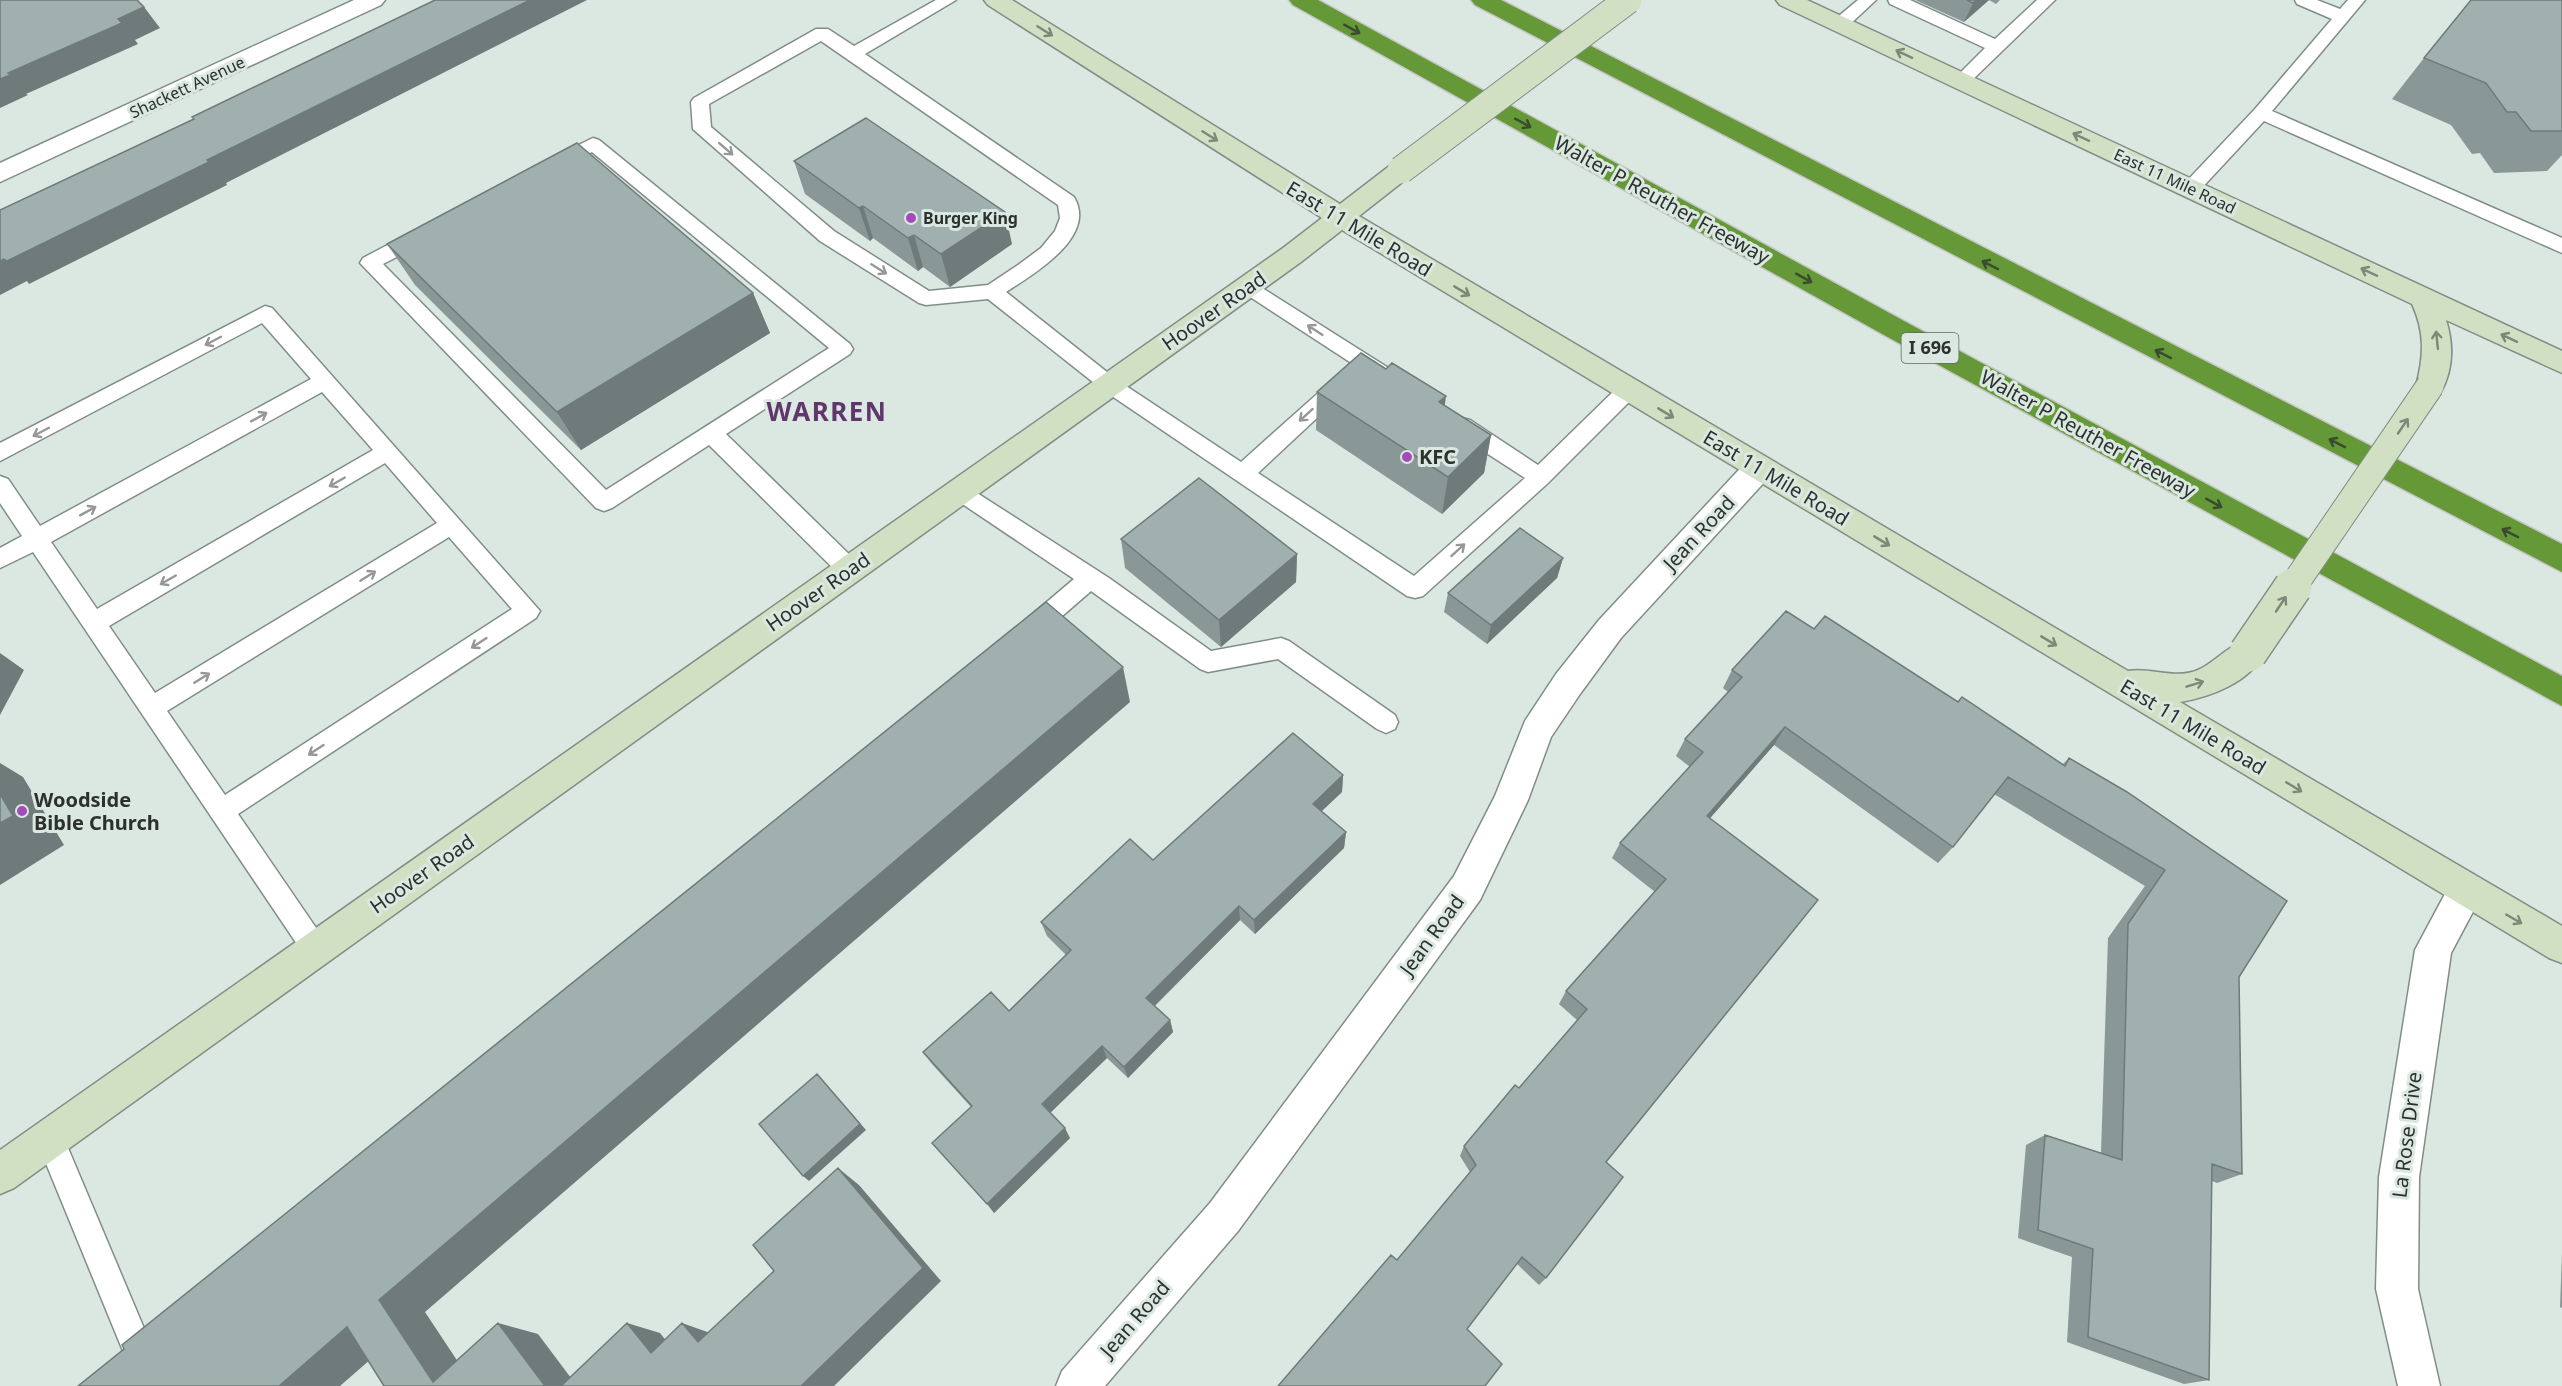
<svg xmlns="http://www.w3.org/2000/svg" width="2562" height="1386" viewBox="0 0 2562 1386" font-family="'Noto Sans',sans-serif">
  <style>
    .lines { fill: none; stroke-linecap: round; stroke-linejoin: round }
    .lane-casing { stroke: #818e87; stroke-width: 3 }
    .street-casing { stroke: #818e87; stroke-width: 3 }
    .secondary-casing { stroke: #818e87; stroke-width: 3 }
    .highway-casing { stroke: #c4c5c4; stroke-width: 3 }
    .lane { fill: #fff; fill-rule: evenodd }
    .street { fill: #fff; fill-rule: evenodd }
    .secondary { fill: #d1e0c3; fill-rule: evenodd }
    .highway { fill: #659836; fill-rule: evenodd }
    .secondary-bridge-far1-casing { stroke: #818e87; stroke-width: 29; stroke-linecap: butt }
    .secondary-bridge-casing { stroke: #818e87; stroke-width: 40; stroke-linecap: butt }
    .secondary-bridge-far1 { stroke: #d1e0c3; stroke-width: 27 }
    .secondary-bridge { stroke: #d1e0c3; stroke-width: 37 }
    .wall { fill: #899796 }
    .shaded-wall { fill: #6f7b7a }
    .building { fill: #9fb0af; stroke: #6f7b7a; stroke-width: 1.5 }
    .oneway { stroke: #3a4b30 }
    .oneway2 { stroke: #7e8878 }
    .oneway3 { stroke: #969896 }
    .poi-dot { fill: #a34cb9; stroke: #dae8e1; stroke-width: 2 }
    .labels { text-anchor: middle; stroke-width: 6; stroke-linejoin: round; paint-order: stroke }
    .far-street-label { font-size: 16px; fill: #2c312e; stroke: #dae8e1 }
    .far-poi-label { font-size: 16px; font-weight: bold; fill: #2c312e; stroke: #dae8e1; text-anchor: start }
    .shield { fill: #dae8e1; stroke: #606864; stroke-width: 1.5 }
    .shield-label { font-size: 18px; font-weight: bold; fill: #2c312e }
    .street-label { font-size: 20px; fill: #2c312e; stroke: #dae8e1 }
    .poi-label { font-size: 20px; font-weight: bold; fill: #2c312e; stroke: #dae8e1; text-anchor: start }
    .district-label { font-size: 26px; font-weight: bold; letter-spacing: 1.5px; fill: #61366c; stroke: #dae8e1 }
  </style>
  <rect width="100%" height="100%" fill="#dae8e1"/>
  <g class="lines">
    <defs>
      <path id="lane" d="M936,0H956L865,54L1074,197C1098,237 1032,275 1006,292L1117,380L1241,462L1334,379L1341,376L1348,379L1351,384L1348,389L1258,473L1414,576L1525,478L1454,432L1451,426L1454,420L1462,418L1470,420L1538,465L1621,384L1628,382L1635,384L1638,390L1635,396L1548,483L1423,596L1415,598L1407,596L1103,390L988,299L926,305L919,303L820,241L693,129L691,102L694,98L816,29H828L854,46ZM821,41L1058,205L1060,218L1055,231L1041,248L1018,265L988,285L929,291L834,231L711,127L709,104Z
        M1858,0H1876L1846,28H1834L1831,24L1834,20Z
        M1888,0H1910L1995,39L2037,0H2055L1967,85L1961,87L1952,81L1985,48L1890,4Z
        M2295,0H2317L2340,9L2348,0H2365L2272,111L2562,238V253L2264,121L2198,192H2184L2182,188L2184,184L2255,109L2332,19L2297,4Z
        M593,138L599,140L850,344L853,349L850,354L726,434L858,563L861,570L858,577L850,579L842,577L709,445L612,508L604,511L596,508L360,263L363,258L414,231H428L431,236L428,241L383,264L606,490L829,348L592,152L555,170L548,168L546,164L548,160Z
        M1248,279L1390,369L1393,374L1390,379L1383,382L1376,379L1241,291L1238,286L1241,281Z
        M265,306L272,308L540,611L536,618L238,814L325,941L329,950L325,959L316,963L307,959L33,552L0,568V548L22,536L0,503V476L8,479L40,526L311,379L262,323L0,461V443ZM322,392L373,450L97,609L51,542ZM385,463L437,523L155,693L109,626ZM449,537L512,609L225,795L167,711Z
        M960,482L1109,578L1211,651L1281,638L1289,641L1395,715L1398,722L1395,729L1386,733L1377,729L1278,659L1208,672L1200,669L1091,591L1038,637L1030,640L1022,637L1018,630L1022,623L1074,579L952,497L949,491L952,485Z
        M50,1125L60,1129L151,1345L147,1356L136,1360L125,1356L36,1139L40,1129Z"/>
      <path id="street" d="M354,0H385L381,5L0,182V163Z
        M1759,456L1770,460L1774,468L1770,476L1621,638L1580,694L1551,737L1528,800L1480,900L1238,1231L1105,1386H1056L1062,1371L1210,1203L1454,876L1495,796L1525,721L1556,674L1599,620L1748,460Z
        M2466,874L2479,879L2484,891L2451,953L2419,1177L2418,1289L2440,1386H2398L2376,1289L2379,1177L2415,950L2453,879Z"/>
      <path id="secondary" d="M984,0H1012L1340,204L1392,164L1401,161L1410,164L1414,170L1410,176L1359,216L2128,671C2151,667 2175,680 2198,670C2220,660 2235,635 2259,643L2264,653C2250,682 2211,697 2180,702L2562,926V963L2549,958L1342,230L1301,262L14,1188L0,1194V1150L1283,248L1322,218L988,5Z
        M1776,0H1807L2562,351V373L2446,320C2454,345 2453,371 2440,394L2430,397L2420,394L2416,386C2424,356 2425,332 2412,304L1780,5Z"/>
      <path id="highway" d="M1289,0H1318L1904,321L2562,676V706L1884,335L1293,5Z
        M1471,0H1501L2562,544V572L1475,5Z"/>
    </defs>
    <use href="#lane" class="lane-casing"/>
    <use href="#street" class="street-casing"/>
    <use href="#secondary" class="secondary-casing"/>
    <use href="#highway" class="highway-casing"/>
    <use href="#lane" class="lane"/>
    <use href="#street" class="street"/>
    <use href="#secondary" class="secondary"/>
    <use href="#highway" class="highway"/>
    <defs>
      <path id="secondary-bridge-far1" d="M1401,170L1628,0
        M2292,588L2430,386"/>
      <path id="secondary-bridge" d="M2248,653L2293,587"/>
    </defs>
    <use href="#secondary-bridge-far1" class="secondary-bridge-far1-casing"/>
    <use href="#secondary-bridge" class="secondary-bridge-casing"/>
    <use href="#secondary-bridge-far1" class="secondary-bridge-far1"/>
    <use href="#secondary-bridge" class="secondary-bridge"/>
  </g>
  <path class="wall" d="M1915,0H2000L1996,4L1989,0L1964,22Z
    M2562,0V155L2547,171L2494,173L2480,153L2472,154L2451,125L2392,99L2424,58Z
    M794,161L1012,244L950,287L923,267L918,271L873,238L870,241L805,194Z
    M387,244L753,293L770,333L581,450L415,285Z
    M1317,392L1445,406L1491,435L1484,473L1442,514L1316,430Z
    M1121,539L1297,554L1296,582L1221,647L1125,568Z
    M1563,558L1557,578L1487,644L1444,612L1448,593Z
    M1814,629L1958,702L2063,764L2069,758L2127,792L2239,977L2242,1174L2217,1183L2212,1181L2209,1380L2184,1384L2067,1342L2072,1257L2018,1238L2026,1145L2045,1135L2101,1153L2108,938L2145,886L1994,794L1953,847L1938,863L1774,745L1710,818L1606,1162L1546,1278L1539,1285L1517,1264L1467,1329L1397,1260L1470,1172L1460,1156L1464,1146L1519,1088L1577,1020L1559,1004L1566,991L1655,892L1612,858L1620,843L1690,767L1676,756L1685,739L1728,692L1723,688L1732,670Z
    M1343,775L1342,792L1322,811L1346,832L1344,848L1255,934L1240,920L1155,1006L1170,1020L1173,1032L1128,1078L1107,1058L1050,1113L1070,1138L994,1213L971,1107L932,1064L923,1052L1009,1011L1066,955L1047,936L1041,922L1153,860Z
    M2562,1254V1308L2560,1307Z"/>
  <path class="shaded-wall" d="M530,0H587L226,183L227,185L29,284L27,281L0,295V261Z
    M1976,0H1989L1964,22L1973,3Z
    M144,7L160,28L135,40L138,44L26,94L28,95L0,108V79L8,73L118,19Z
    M863,206L873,238L870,241L859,208Z
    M1005,212L1012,244L950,287L941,254Z
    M914,235L923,267L918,271L908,238Z
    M753,293L770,333L581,450L557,412Z
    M1446,396L1441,435L1439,402Z
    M1491,435L1484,473L1442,514L1448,477Z
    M1297,554L1296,582L1221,647L1219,620Z
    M1563,558L1557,578L1487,644L1491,625Z
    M0,653L24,670L0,715Z
    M1123,667L1130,702L425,1312L474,1386L433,1382L379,1300Z
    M1785,727L1774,745L1698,832L1707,816Z
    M0,763L23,777L64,845L0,885Z
    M1343,775L1342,792L1312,820L1313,804Z
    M1346,832L1344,848L1255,934L1254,920Z
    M1239,906L1240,920L1149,1011L1146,998Z
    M1170,1020L1173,1032L1128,1078L1124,1067Z
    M1102,1046L1107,1058L1048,1115L1042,1104Z
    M817,1074L866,1130L809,1181L803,1176Z
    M1065,1128L1070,1138L994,1213L987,1204Z
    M838,1168L859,1185L941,1281L834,1386H801Z
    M498,1323L538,1334L577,1386H545Z
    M627,1323L660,1333L683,1362L651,1353Z
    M682,1323L713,1334L698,1342Z
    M347,1327L395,1338L340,1386H279Z"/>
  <path class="building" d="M0,0H137L144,7L118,19L122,23L8,73L10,75L0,79Z
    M435,0H530L207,160L209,162L7,261L4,259L0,261V210L194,119L192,117Z
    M1967,0H1976L1973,3Z
    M2471,0H2562V131H2531L2516,112H2507L2486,83L2424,58Z
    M866,118L1005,212L941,254L914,235L908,238L863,206L859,208L794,161Z
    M577,143L753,293L557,412L387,244Z
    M1361,353L1386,369L1392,363L1446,396L1439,402L1491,435L1448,477L1317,392Z
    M1199,478L1297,554L1219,620L1121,539Z
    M1520,528L1563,558L1491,625L1448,593Z
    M1046,602L1123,667L379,1300L433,1382L498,1323L545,1386H384L347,1327L279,1386H78L124,1349L122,1345Z
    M1786,611L1814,629L1825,616L1958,702L1962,697L2065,766L2069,758L2127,792L2287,901L2239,977L2242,1174L2212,1164L2209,1380L2088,1337L2093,1249L2038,1230L2045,1135L2122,1160L2128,924L2165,870L2008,777L1953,847L1785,727L1707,816L1818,900L1606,1162L1623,1177L1546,1278L1522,1257L1467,1329L1502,1364L1485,1386H1278L1391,1255L1397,1260L1476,1165L1464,1146L1515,1085L1519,1088L1587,1009L1566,991L1666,879L1620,843L1703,752L1685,739L1742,677L1732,670Z
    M1293,733L1343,775L1313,804L1346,832L1254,920L1239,906L1146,998L1170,1020L1124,1067L1102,1046L1042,1104L1065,1128L987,1204L932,1143L972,1106L923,1052L991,992L1009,1011L1071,950L1041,922L1130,839L1153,860Z
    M0,794L13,816L0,823Z
    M817,1074L860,1124L803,1176L759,1124Z
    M838,1168L923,1268L801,1386H561L627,1323L651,1353L682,1323L698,1342L774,1271L753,1245Z"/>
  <defs><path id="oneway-shaft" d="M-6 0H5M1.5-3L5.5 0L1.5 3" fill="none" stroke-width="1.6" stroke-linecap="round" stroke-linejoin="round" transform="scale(1.5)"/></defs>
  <g class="oneway">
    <use href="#oneway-shaft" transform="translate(1352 29) rotate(29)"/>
    <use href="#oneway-shaft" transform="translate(1523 123) rotate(29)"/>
    <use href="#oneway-shaft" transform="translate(1990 265) rotate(-153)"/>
    <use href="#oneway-shaft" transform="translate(1804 278) rotate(29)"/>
    <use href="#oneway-shaft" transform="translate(2163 354) rotate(-153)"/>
    <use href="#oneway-shaft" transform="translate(2337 443) rotate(-153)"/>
    <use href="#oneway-shaft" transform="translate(2214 503) rotate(29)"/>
    <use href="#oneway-shaft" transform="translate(2510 533) rotate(-153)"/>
  </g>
  <g class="oneway2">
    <use href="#oneway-shaft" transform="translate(1045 31) rotate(32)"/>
    <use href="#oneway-shaft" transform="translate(1904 54) rotate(-155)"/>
    <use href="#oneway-shaft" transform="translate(1210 136) rotate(32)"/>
    <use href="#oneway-shaft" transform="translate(2081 137) rotate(-155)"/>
    <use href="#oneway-shaft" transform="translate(2369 272) rotate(-155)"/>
    <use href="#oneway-shaft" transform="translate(1462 291) rotate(31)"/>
    <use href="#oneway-shaft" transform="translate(2509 338) rotate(-155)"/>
    <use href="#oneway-shaft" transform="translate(2437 340) rotate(-96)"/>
    <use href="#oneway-shaft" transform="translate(1666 413) rotate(31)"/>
    <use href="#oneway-shaft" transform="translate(2403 426) rotate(-56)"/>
    <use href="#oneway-shaft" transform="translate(1882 541) rotate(31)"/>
    <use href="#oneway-shaft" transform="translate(2281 604) rotate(-56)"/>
    <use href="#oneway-shaft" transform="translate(2049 641) rotate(31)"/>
    <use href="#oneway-shaft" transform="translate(2195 684) rotate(-17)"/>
    <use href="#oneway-shaft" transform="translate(2294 787) rotate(31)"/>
    <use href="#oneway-shaft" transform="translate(2514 919) rotate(30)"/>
  </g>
  <g class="oneway3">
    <use href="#oneway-shaft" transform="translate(726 149) rotate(41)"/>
    <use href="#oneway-shaft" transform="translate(879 269) rotate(32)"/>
    <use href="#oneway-shaft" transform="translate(1315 330) rotate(-147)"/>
    <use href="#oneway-shaft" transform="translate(213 341) rotate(152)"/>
    <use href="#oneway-shaft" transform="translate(1306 415) rotate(138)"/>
    <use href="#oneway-shaft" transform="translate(259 417) rotate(-29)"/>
    <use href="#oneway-shaft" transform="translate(41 432) rotate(152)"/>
    <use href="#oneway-shaft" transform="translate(337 482) rotate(150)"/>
    <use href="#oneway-shaft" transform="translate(88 511) rotate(-29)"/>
    <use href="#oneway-shaft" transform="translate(1458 550) rotate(-42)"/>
    <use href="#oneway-shaft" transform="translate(368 576) rotate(-32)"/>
    <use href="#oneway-shaft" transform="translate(168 580) rotate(150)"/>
    <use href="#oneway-shaft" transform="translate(479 643) rotate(147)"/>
    <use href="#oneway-shaft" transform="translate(202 678) rotate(-32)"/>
    <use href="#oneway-shaft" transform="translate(316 750) rotate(147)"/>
  </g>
  <g class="poi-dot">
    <circle cx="911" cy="218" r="6"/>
    <circle cx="1407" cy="457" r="6"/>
    <circle cx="22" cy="811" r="6"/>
  </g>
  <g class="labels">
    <g class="far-street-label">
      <text transform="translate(187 87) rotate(-25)" y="6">Shackett Avenue</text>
      <text transform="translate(2175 181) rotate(25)" y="6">East 11 Mile Road</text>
    </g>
    <g class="far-poi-label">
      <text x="923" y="224">Burger King</text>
    </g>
    <rect class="shield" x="1901.5" y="333" width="57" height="30" rx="4.5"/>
    <g class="shield-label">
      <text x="1930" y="354">I 696</text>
    </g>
    <g class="street-label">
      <text transform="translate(1662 200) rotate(29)" y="7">Walter P Reuther Freeway</text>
      <text transform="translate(1359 229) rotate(31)" y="7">East 11 Mile Road</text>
      <text transform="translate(1214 311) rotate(-35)" y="7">Hoover Road</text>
      <text transform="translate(2088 434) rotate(29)" y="7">Walter P Reuther Freeway</text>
      <text transform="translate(1776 478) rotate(31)" y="7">East 11 Mile Road</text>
      <text transform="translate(1699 533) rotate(-47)" y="7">Jean Road</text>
      <text transform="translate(818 592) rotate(-35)" y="7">Hoover Road</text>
      <text transform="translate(2193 727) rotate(31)" y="7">East 11 Mile Road</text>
      <text transform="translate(422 874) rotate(-35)" y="7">Hoover Road</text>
      <text transform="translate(1432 935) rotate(-54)" y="7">Jean Road</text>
      <text transform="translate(2407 1135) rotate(-83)" y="7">La Rose Drive</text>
      <text transform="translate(1135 1319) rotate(-49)" y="7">Jean Road</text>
    </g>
    <g class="poi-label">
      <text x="1419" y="464">KFC</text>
      <text x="34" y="807">Woodside<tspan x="34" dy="23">Bible Church</tspan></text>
    </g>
    <g class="district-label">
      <text x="827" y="421">WARREN</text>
    </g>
  </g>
</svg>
